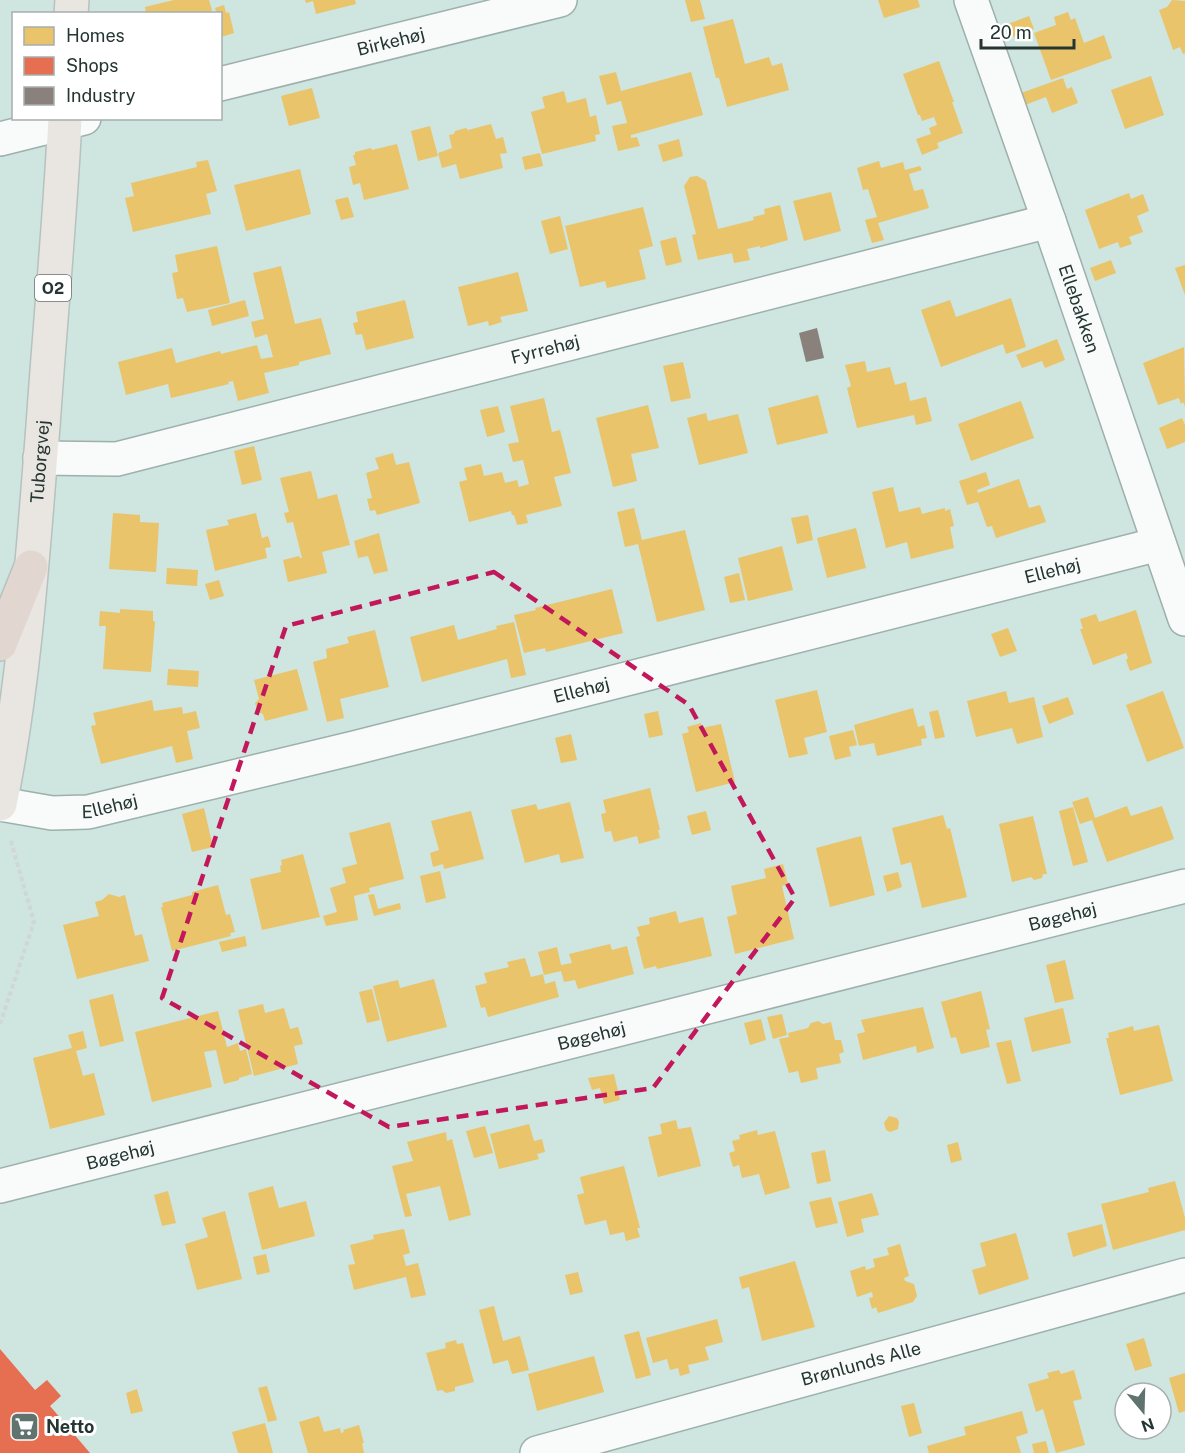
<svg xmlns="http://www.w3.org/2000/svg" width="1185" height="1453" viewBox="0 0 1185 1453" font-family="'Public Sans',sans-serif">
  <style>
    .homes { fill: #e9c46a }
    .shops { fill: #e76f51 }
    .industry { fill: #8a817c }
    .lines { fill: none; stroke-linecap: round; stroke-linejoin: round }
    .minor-casing { stroke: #9eb0ac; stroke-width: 36 }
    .primary-casing { stroke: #b6c2bf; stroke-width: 36 }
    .motorway-casing { stroke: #b6c2bf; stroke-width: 36 }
    .path { stroke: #d0d7d6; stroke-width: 4; stroke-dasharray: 4.5 3; stroke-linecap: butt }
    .minor { stroke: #f8fbfa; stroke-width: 33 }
    .primary { stroke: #e9e6e1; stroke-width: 33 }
    .motorway { stroke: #e1d7d0; stroke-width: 33 }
    .marked { fill: none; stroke: #c2185b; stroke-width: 4.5; stroke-dasharray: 12 8; stroke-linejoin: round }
    .labels { text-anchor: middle; stroke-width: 6; stroke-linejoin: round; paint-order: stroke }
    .shield { fill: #fff; stroke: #667270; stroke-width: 1.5 }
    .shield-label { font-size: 16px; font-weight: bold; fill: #243532 }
    .street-label { font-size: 18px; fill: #243532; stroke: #fff }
    .poi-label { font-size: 18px; font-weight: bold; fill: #243532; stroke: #fff; text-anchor: start }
  </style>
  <rect width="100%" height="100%" fill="#cee5e0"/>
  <path class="homes" d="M174,0H209L212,10L208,14H146L145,7Z
    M305,0H355L356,4L316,14L313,1L306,3Z
    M685,0H700L705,19L691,22Z
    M878,0H918L920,7L884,18Z
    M1172,0L1185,1V53L1183,54L1180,47L1173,50L1159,10L1167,7Z
    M224,5L226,13L229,12L234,33L221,37L220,14H217L215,8Z
    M1068,12L1071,20L1075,18L1084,43L1104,35L1112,58L1051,80L1034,33L1056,25L1054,17Z
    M1029,16L1034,29L1013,37L1008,24Z
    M733,19L745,64L769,57L772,66L782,63L789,90L727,107L719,78H716L703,27Z
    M939,61L954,102H952L963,133L937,143L939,148L922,155L916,139L931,134L929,128L937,125L934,117L922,121L920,115H918L903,74Z
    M616,72L621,91L691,72L703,115L631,135V138L637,137L640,146L618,151L612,126L627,123L621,101L607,105L599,76Z
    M1151,76L1164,115L1125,129L1111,90Z
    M1063,78L1067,89L1072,87L1078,103L1052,113L1046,97L1025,105L1021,93Z
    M312,88L320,118L289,126L281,96Z
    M564,91L567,103L586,98L590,117L596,115L600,134L595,135L596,141L542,154L531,112L545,108L542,97Z
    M491,124L496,139L503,137L507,153L500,154L503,168L460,179L456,164L442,168L438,153L452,148L449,135L454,134L455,131L466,128L468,130Z
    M430,126L438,156L418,161L411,131Z
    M679,139L683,156L663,162L658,145Z
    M397,144L409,189L364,200L360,183L353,185L349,167L356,165L353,155H355V152L371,148L372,150Z
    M540,153L543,166L525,170L522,157Z
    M208,160L217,191L206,194L211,214L133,232L125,198L134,196L131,183L197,167L196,162Z
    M879,161L881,168L903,162L905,170L920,166L922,170L909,174L914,191L923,189L929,208L878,223L884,240L872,243L865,220L877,217L868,189L863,190L857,168Z
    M300,169L311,214L246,231L234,185Z
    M697,176L706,181L718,229L754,220L753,217L765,214L764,209L780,205L788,240L760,248V246L747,249L750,260L734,263L732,253L698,260L692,235L696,234L684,186L690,177Z
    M831,192L841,231L804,241L793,201Z
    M1129,193L1131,199L1143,194L1149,211L1137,216L1143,232L1129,237L1132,244L1120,248L1118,242L1099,249L1085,210Z
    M348,197L354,217L341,220L335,200Z
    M643,207L653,246L639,250L646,279L607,288L605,281L580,287L565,226Z
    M560,216L568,249L550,254L541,221Z
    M676,237L682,262L666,266L660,241Z
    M217,246L230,303L187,312L183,298L177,299L172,273L178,272L175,255Z
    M1111,260L1116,273L1095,281L1090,268Z
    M1185,265V295L1175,268Z
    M281,266L295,324L321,318L331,354L299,362V365L264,373L269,393L238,401L233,381L228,382L229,384L171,398L168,384L126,395L118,362L172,348L176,363L220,351L221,354L257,345L261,359L273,357L267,334L255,338L251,322L264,319L253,273Z
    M518,272L528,311L500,317L502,322L489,326L488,321L468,326L458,287Z
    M1011,298L1026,347L1006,354L1003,344L941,367L921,310L950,300L956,317Z
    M245,300L249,316L212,326L208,310Z
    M405,300L414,338L366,350L362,334L356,335L353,323L358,322L356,312Z
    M1057,339L1065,360L1045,368L1042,361L1022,368L1016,355Z
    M1184,347L1185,406L1183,402L1181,404L1179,398L1158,405L1143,363Z
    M865,361L867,372L890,367L895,385L906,382L910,401L926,397L932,421L916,425L914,415L857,428L847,388L851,386L845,365Z
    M683,362L691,398L671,402L663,366Z
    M818,395L828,433L777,445L768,408Z
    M544,398L552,432L560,430L571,473L554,477L562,506L526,515L528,523L517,525L514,515H512L511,511L469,522L459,482L467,480L464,468L481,464L484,476L502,472L505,483L517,480L519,487L529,484L523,460L513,462L508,444L519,442L510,406Z
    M1021,401L1034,438L971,461L958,424Z
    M648,405L659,448L631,454L637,481L613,487L596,418Z
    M498,406L505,432L487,437L480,410Z
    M706,413L708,421L738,414L748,453L699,465L687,418Z
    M1182,418L1185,425V442L1167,449L1159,428Z
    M254,446L262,480L242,485L234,451Z
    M393,453L396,465L409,462L420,503L377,515L375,510L370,511L367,499L372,498L366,473L379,469L375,458Z
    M311,471L318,499L337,494L350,545L322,552L327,573L288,582L283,560L299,556L300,558H302L293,522L287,523L284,513L289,512L280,478Z
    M986,472L990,485L977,490L978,493L1019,479L1029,508L1040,505L1046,522L996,538L992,526L987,527L978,502L967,505L959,481Z
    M893,487L899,512L920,507L922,514L945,508V511L950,509L954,526L950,527L954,548L911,559L907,542L886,548L872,492Z
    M634,508L642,540L685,530L705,610L657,622L638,544L625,547L617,512Z
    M113,513L140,515V522L159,523L156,572L109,569Z
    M256,513L262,538L268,536L271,547L265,548L267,558L215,571L206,530L229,525L227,520Z
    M808,515L813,540L797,544L791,518Z
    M856,528L866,568L827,578L817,538Z
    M379,533L388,571L374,574L368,556L358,558L354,541Z
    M782,546L793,590L748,601L738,558Z
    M167,568L198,570L197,586L166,584Z
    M739,573L745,600L730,603L724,577Z
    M219,580L224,596L210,600L205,584Z
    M612,589L623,633L546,652L545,648L524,653L514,615L536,610L535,608Z
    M120,609L153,611V621L155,622L151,672L103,669L106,626H99L100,611L120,613Z
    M1136,610L1152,663L1130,671L1126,660L1128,658L1126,653L1093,665L1080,629H1083L1080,619L1096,614L1099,622Z
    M514,622L526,675L511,678L507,659L422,682L410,637L454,625L458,640L497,629L496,626Z
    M1008,628L1017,651L1000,657L991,634Z
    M375,630L389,687L340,699L344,718L327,722L313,662L327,658L326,649L349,643L347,637Z
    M168,669L199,671L198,687L167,685Z
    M297,669L308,710L265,721L263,714L258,712L255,703L259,699L254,680Z
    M817,690L827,732L804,738L808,754L789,758L775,700Z
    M1006,691L1009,703L1034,697L1043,737L1017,744L1012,728L976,737L967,701Z
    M1163,691L1184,748L1147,762L1126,705Z
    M1068,697L1074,714L1049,724L1042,706Z
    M152,700L154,711L182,707L183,714L196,711L200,728L187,731L193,759L176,763L172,746L101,764L91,726L96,725L93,713Z
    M913,708L918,727L924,725L927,738L921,739L922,745L877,756L874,743L859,746L854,725Z
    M938,710L945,737L935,739L929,712Z
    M658,711L663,735L649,738L644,714Z
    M701,723L702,728L721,724L735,782L696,792L682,734L689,732L687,727Z
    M853,730L857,745L849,747L851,756L835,760L829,736Z
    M571,734L577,760L561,763L555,738Z
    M650,788L660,830H658L660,838L639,844L637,836L614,842L611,831L605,832L601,814L606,813L603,800Z
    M1088,797L1095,818L1127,806L1131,816L1162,806L1174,839L1107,862L1092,820L1080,824L1072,802Z
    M570,802L584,858L561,863L559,854L525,863L511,810L536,804L538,810Z
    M1073,807L1088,862L1073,866L1059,811Z
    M204,808L213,847L192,852L182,814Z
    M471,811L484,859L444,869L443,864L433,867L430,853L439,850L431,821Z
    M706,811L711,830L692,835L687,816Z
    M943,815L947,829L950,828L967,897L922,908L911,862L901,865L892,828Z
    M1033,816L1047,874H1043L1042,878L1034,880L1031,877L1012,882L999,824Z
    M390,822L404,879L369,888L370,892L354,896L358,920L326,926L323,916L337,912L330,888L346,883L342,868L357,864L349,833Z
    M861,836L875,895L830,907L816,848Z
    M303,854L320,917L262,930L250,879L281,872L280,866L282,865L281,860Z
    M783,864L788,884L782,886L794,939L735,954L727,917L737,914L731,886L766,878L764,869Z
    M440,871L446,898L426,903L420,876Z
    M898,872L902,887L887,892L883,876Z
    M218,885L226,915L230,914L235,932L230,933L231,936L172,951L161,907H163L162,903L192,895V892Z
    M109,894L119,897L125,895L135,936L142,934L149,961L77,979L63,925L99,916L95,902L102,900Z
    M374,894L378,909L400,903L401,909L374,916L368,895Z
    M676,911L679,923L703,917L712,956L657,969L656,966L644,969L636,937L640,936L637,927L650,924L649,918Z
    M245,936L247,946L222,952L219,942Z
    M610,944L612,950L627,946L634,974L578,989L575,980L564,982L561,971L544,975L538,952L557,947L561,965L572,963L569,954Z
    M525,958L531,977L543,974L545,984L555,981L559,997L488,1017L485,1007L481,1008L475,986L487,983L484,973L509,967L507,962Z
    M1065,960L1074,999L1055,1003L1046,965Z
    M434,979L447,1027L387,1042L373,986L398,980L400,988Z
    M372,989L380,1020L367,1023L359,992Z
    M981,991L990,1029L986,1030L990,1047L961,1054L956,1037L951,1038L941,1002Z
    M113,994L124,1041L100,1047L89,1000Z
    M263,1004L265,1013L284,1008L290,1029L298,1027L303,1044L294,1046L298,1064L254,1076L238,1010Z
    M923,1007L934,1048L917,1053L916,1046L863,1060L857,1034L865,1032L861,1020Z
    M1063,1008L1071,1043L1032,1052L1024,1018Z
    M218,1011L227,1047L238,1043L240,1051L246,1049L252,1074L239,1078V1080L224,1084L216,1050L204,1052L212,1087L152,1102L135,1032Z
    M782,1014L787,1035L773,1039L767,1017Z
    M761,1019L766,1040L750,1045L744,1023Z
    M818,1021L823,1024L831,1022L835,1040H841L844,1052L839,1054L841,1063L816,1068L818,1079L801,1083L798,1071L789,1073L779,1039L789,1037L788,1033L808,1028L811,1023Z
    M1159,1025L1173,1081L1120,1095L1106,1038H1109L1108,1033L1133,1026L1134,1031Z
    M83,1031L87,1048L76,1051L83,1076L94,1073L105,1115L50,1129L33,1058L72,1048L68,1035Z
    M1011,1040L1021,1081L1007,1084L996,1043Z
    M614,1074L620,1100L604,1104L600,1088L592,1090L588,1078Z
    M889,1116L897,1118L899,1122L898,1129L890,1132L886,1130L884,1123Z
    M676,1120L678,1129L691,1127L701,1166L658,1177L648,1137L662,1134L660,1124Z
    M529,1124L534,1141L542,1139L545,1152L537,1154L539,1159L499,1169L490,1134Z
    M485,1126L493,1153L474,1158L466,1131Z
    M757,1130L758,1135L775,1131L790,1188L765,1195L759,1174L742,1178L739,1165L733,1167L729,1153L735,1151L732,1141L740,1139L739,1135Z
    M446,1132L447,1141L452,1139L471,1215L449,1221L440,1186L406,1194L412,1216L405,1217L392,1166L413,1161L407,1142Z
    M958,1142L962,1160L951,1163L947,1145Z
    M825,1150L831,1181L817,1184L811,1153Z
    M624,1166L640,1228H637L640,1237L626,1241L624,1232L610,1235L606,1220L585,1225L577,1195L584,1193L580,1177Z
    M1175,1181L1185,1218V1230L1113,1250L1101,1204L1149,1192L1148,1188Z
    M273,1186L279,1208L306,1201L315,1236L262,1250L248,1193Z
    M168,1191L176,1223L162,1226L154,1195Z
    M872,1193L879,1215L861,1219L864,1232L847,1237L838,1202Z
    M831,1197L838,1223L816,1228L809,1202Z
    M225,1211L242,1279L197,1290L185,1244L208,1237L202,1218Z
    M1102,1224L1107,1246L1073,1257L1067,1233Z
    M404,1229L410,1253L403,1255L406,1266L418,1263L426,1295L411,1298L406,1277L354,1290L348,1265L355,1264L350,1245L374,1239L373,1235Z
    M1016,1233L1029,1279L979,1295L972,1270L986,1266L980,1243Z
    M900,1244L909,1276L904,1278L905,1281L914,1284L917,1296L913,1302L878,1313L876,1307L872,1309L869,1298L873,1297L872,1292L857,1297L850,1271L865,1266L866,1270L875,1267L873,1259L889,1255L887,1248Z
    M266,1254L270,1272L257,1275L253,1257Z
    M795,1261L815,1327L762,1341L749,1287L742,1289L739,1277Z
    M578,1272L583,1292L570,1295L565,1275Z
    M494,1306L503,1341L520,1336L529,1370L512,1374L508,1360L493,1364L479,1310Z
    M717,1319L723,1342L705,1347L709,1360L688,1365L690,1373L680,1376L678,1368L670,1370L667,1359L653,1363L646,1338Z
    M639,1331L651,1375L636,1379L624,1335Z
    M1144,1338L1152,1366L1135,1371L1126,1344Z
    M456,1340L457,1344L463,1343L474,1382L455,1387V1391L446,1393L442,1390L437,1391L426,1353L446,1348L445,1343Z
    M594,1356L604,1392L537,1411L528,1374Z
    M1059,1370L1061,1374L1074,1370L1082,1399L1073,1401L1085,1445L1056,1453L1043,1409L1036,1412L1028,1384L1049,1378L1047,1373Z
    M1185,1373V1411L1179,1413L1169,1378Z
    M267,1386L277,1420L268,1422L258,1388Z
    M137,1389L143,1411L131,1414L126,1393Z
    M914,1403L922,1433L909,1437L901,1406Z
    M1022,1411L1028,1433L1016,1437L1021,1453H929L927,1446L966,1435L964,1427Z
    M319,1416L324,1432L340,1428L341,1433L344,1432L343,1430L359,1425L364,1443H362L364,1453H308L299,1422Z
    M265,1423L273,1453H238L232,1432Z
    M1046,1441L1049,1453H1034L1032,1444Z"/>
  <path class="shops" d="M0,1349L35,1390L47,1380L61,1396L50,1406L90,1453H0Z"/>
  <path class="industry" d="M817,328L824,358L806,362L799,333Z"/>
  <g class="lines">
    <defs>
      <g id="minor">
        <path id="s1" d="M971,0L1049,221L1185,619"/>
        <path id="s2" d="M220,84L560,0"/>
        <path d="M0,139L84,118"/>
        <path id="s3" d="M40,458L117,459L1049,221"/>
        <path id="s4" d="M0,804L52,813L88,812L354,748L1159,544"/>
        <path id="s5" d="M0,1186L1185,886"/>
        <path id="s6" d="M537,1453L1185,1275"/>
      </g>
      <g id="primary">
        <path d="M71,14L72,0"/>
        <path id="s7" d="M0,804C25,680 33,552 43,426C50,323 60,221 65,118"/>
      </g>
      <path id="motorway" d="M0,644L31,567"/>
    </defs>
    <use href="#minor" class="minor-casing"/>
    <use href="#primary" class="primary-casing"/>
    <use href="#motorway" class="motorway-casing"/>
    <path class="path" d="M0,1024L34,922L10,838"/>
    <use href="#minor" class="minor"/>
    <use href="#primary" class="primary"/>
    <use href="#motorway" class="motorway"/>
  </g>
  <path class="marked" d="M494,572L689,705L795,898L653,1088L389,1127L162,998L286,626Z"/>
  <defs>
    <symbol id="supermarket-square" viewBox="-11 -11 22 22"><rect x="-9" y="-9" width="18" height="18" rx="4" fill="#60736f" stroke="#fff"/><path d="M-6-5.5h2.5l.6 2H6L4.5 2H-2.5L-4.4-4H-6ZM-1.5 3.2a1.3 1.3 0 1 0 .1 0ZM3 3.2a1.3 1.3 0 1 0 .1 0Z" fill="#fff"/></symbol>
  </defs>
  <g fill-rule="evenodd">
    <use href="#supermarket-square" x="8" y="1410" width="33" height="33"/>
  </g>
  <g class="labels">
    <rect class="shield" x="35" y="275" width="36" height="26" rx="4.5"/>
    <g class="shield-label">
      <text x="53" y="294">O2</text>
    </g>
    <g class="street-label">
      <text dy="6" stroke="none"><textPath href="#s2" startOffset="176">Birkehøj</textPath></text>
      <text dy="6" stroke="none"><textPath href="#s1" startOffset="327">Ellebakken</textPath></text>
      <text dy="6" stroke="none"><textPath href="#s3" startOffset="519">Fyrrehøj</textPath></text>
      <text dy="6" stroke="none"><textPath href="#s7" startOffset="345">Tuborgvej</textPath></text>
      <text dy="6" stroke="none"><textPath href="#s4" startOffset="1083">Ellehøj</textPath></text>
      <text dy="6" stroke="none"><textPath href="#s4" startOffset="597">Ellehøj</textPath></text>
      <text dy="6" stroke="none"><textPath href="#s4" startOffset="111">Ellehøj</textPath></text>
      <text dy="6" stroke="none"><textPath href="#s5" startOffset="1096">Bøgehøj</textPath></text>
      <text dy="6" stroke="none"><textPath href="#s5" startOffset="610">Bøgehøj</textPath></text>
      <text dy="6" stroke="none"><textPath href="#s5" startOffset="124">Bøgehøj</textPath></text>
      <text dy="6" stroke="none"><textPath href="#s6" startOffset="336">Brønlunds Alle</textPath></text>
    </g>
    <g class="poi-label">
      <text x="46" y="1433">Netto</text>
    </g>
  </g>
  <rect x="12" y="12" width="210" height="108" fill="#ffffff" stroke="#a7aead" stroke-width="1.5"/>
  <rect x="24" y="27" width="30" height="18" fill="#e9c46a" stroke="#a7aead" stroke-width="1.5"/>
  <text x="66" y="42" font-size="18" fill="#243532">Homes</text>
  <rect x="24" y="57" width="30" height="18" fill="#e76f51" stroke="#a7aead" stroke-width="1.5"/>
  <text x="66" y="72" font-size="18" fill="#243532">Shops</text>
  <rect x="24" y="87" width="30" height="18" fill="#8a817c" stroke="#a7aead" stroke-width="1.5"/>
  <text x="66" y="102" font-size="18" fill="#243532">Industry</text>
  <g transform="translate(1143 1411) rotate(161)"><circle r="28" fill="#ffffff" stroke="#a7aead" stroke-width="1.5"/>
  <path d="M0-4.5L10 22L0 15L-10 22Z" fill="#60736f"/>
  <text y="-9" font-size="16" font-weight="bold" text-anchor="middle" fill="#243532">N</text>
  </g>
  <path d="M981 39v9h93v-9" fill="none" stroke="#243532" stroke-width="3"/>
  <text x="990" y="39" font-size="18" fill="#243532" stroke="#ffffff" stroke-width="4.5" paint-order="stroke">20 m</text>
</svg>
